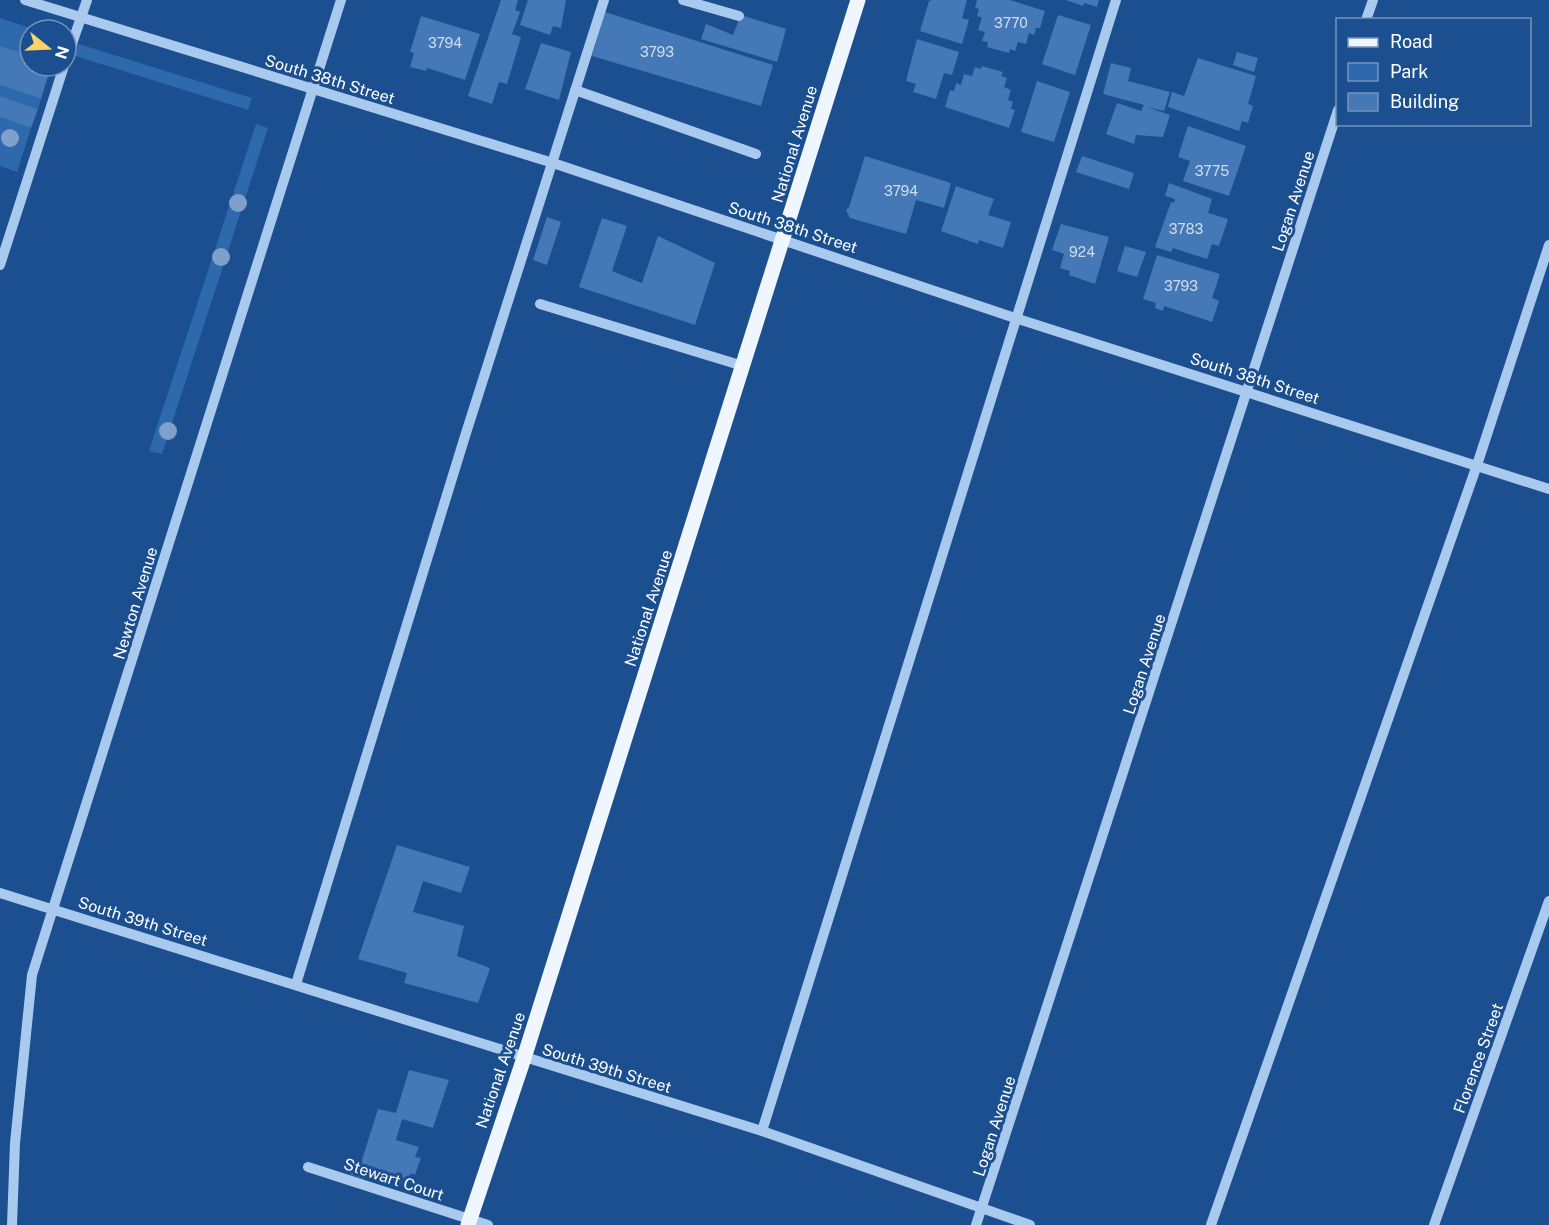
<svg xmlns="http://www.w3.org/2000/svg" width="1549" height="1225" viewBox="0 0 1549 1225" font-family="'Public Sans',sans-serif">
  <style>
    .green { fill: #2e69ad }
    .building { fill: #4478b7 }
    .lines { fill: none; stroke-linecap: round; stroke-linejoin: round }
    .minor { stroke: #a9c9ee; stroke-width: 10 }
    .major { stroke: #f0f6ff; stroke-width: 15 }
    .tree { fill: #7ea0ca }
    .labels { text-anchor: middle; stroke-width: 6; stroke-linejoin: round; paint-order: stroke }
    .number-label { font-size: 14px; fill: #d0dded }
    .street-label { font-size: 16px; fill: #fff; stroke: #1b4f8f }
  </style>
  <rect width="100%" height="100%" fill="#1b4f8f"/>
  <path class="green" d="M0,18L36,30H30V55L0,46Z
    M66,40L252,98L248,110L66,53Z
    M0,85L41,99L38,109L0,96Z
    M0,117L31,128L17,172L0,166Z
    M256,124L268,128L162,454L149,451Z"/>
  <path class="building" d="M501,0H518L515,10L520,12L512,34L521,37L507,84L499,82L492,104L468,96Z
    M528,0H566L561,28L553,26L550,35L520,25Z
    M932,0H967L962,18L969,20L962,44L920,31L929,1Z
    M977,0H1010L1045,11L1040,28H1036L1034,35L1029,33L1026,44L1018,42L1015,51L1010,49L1009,53L987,47L988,42L982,41L985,32L978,30L982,18L977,16L979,9L975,8Z
    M1066,0H1099L1097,7L1084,3L1083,6Z
    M605,12L773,65L761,106L592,56Z
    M741,15L786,29L777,62L701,39L706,24L733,35Z
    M1058,15L1091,25L1075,75L1042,64Z
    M421,16L480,34L465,80L427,68L426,71L410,67L414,53L410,52Z
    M917,39L959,52L952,75L944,73L936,99L913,92L916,84L906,81Z
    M541,43L571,52L559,100L525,89Z
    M0,46L30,55V66H51L41,99L0,85Z
    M1237,52L1258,58L1254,72L1233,65Z
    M1198,58L1256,76L1248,104L1253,106L1248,123L1242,121L1239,131L1168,107L1172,92L1184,96Z
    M1111,63L1131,68L1128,81L1170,92L1164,111L1147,107L1170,115L1163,137L1136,135L1134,144L1106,134L1117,103L1141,111L1144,105L1103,94Z
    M982,66L1003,72L1001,76L1007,78L1004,87L1011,90L1008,100L1013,102L1011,109L1015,110L1009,128L945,107L950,90L954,91L956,83L961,85L964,74L972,76L975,67L981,69Z
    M1037,81L1070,92L1054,142L1021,132Z
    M0,96L38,109L31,128L0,117Z
    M1188,126L1246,146L1229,196L1183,181L1190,161L1178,157Z
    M865,156L951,183L944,208L916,200L906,234L850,218L846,210L849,207Z
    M1082,156L1134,173L1129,189L1076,172Z
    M1169,183L1212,199L1208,213L1228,219L1219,246L1212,244L1207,259L1173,248L1171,252L1155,247L1171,202L1174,203L1175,199L1165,196Z
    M956,186L994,199L988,215L1011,222L1003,248L979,240L978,244L941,231Z
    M547,217L561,222L547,265L533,260Z
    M602,218L627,226L612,271L642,283L658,236L715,263L695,325L579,287Z
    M1061,224L1109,237L1095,284L1069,275L1070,271L1060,268L1064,254L1052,250Z
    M1125,246L1146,252L1137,277L1117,271Z
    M1157,255L1220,274L1212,298L1219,301L1212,322L1164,306L1163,311L1155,308L1156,303L1143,299Z
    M397,845L470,867L461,893L423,881L413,912L464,926L457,956L490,968L478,1003L404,983L407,973L358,959Z
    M409,1070L449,1080L433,1128L402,1119L396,1140L419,1147L415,1157L421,1158L415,1175L411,1173L407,1185L366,1170L363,1179L350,1174L354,1161L361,1163L378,1109L396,1113Z"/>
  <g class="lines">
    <path class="minor" d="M25,0L553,163L1015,318L1549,489
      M683,0L739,16
      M1366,20L1373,0
      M66,61L87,0
      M575,90L756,154
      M0,265L64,66
      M540,304L743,366
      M0,893L762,1131L1030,1225
      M296,984L466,433L604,0
      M762,1131L1116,0
      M308,1167L488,1225
      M12,1225L15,1143L32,975L341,0
      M976,1225L1338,110
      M1211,1225L1477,465L1549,245
      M1434,1225L1549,901"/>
    <path class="major" d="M468,1225L524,1058L858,0"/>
  </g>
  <g class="tree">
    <circle cx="10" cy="138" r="9"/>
    <circle cx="238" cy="203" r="9"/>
    <circle cx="221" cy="257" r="9"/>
    <circle cx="168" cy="431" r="9"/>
  </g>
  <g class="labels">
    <g class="number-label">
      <text x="1011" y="28">3770</text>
      <text x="445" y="48">3794</text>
      <text x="657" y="57">3793</text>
      <text x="1212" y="176">3775</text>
      <text x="901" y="196">3794</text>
      <text x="1186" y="234">3783</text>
      <text x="1082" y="257">924</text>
      <text x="1181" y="291">3793</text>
    </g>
    <g class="street-label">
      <text transform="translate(330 79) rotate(17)" y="6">South 38th Street</text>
      <text transform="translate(794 144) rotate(-73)" y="6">National Avenue</text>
      <text transform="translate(1293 201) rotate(-72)" y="6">Logan Avenue</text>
      <text transform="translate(793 227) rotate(18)" y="6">South 38th Street</text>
      <text transform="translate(1255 378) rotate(18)" y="6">South 38th Street</text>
      <text transform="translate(135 603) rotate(-73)" y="6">Newton Avenue</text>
      <text transform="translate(648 608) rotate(-72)" y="6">National Avenue</text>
      <text transform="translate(1144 664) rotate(-72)" y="6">Logan Avenue</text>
      <text transform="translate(143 921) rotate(17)" y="6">South 39th Street</text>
      <text transform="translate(1478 1058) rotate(-70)" y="6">Florence Street</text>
      <text transform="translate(607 1068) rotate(17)" y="6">South 39th Street</text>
      <text transform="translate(500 1070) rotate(-71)" y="6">National Avenue</text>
      <text transform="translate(994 1126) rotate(-72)" y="6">Logan Avenue</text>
      <text transform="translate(394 1179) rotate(18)" y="6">Stewart Court</text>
    </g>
  </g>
  <rect x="1336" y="18" width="195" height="108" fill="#1b4f8f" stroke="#7695bc" stroke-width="1.5"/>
  <rect x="1348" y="38" width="30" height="9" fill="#f0f6ff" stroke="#7695bc" stroke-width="1.5"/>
  <text x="1390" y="48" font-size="18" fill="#ffffff">Road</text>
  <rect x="1348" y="63" width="30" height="18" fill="#2e69ad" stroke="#7695bc" stroke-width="1.5"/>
  <text x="1390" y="78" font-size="18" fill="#ffffff">Park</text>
  <rect x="1348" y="93" width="30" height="18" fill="#4478b7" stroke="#7695bc" stroke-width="1.5"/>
  <text x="1390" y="108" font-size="18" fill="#ffffff">Building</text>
  <g transform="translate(48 48) rotate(108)"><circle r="28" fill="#1b4f8f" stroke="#7695bc" stroke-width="1.5"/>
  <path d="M0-4.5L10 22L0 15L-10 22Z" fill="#ffd166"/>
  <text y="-9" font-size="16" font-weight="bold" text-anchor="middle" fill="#ffffff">N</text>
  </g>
</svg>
